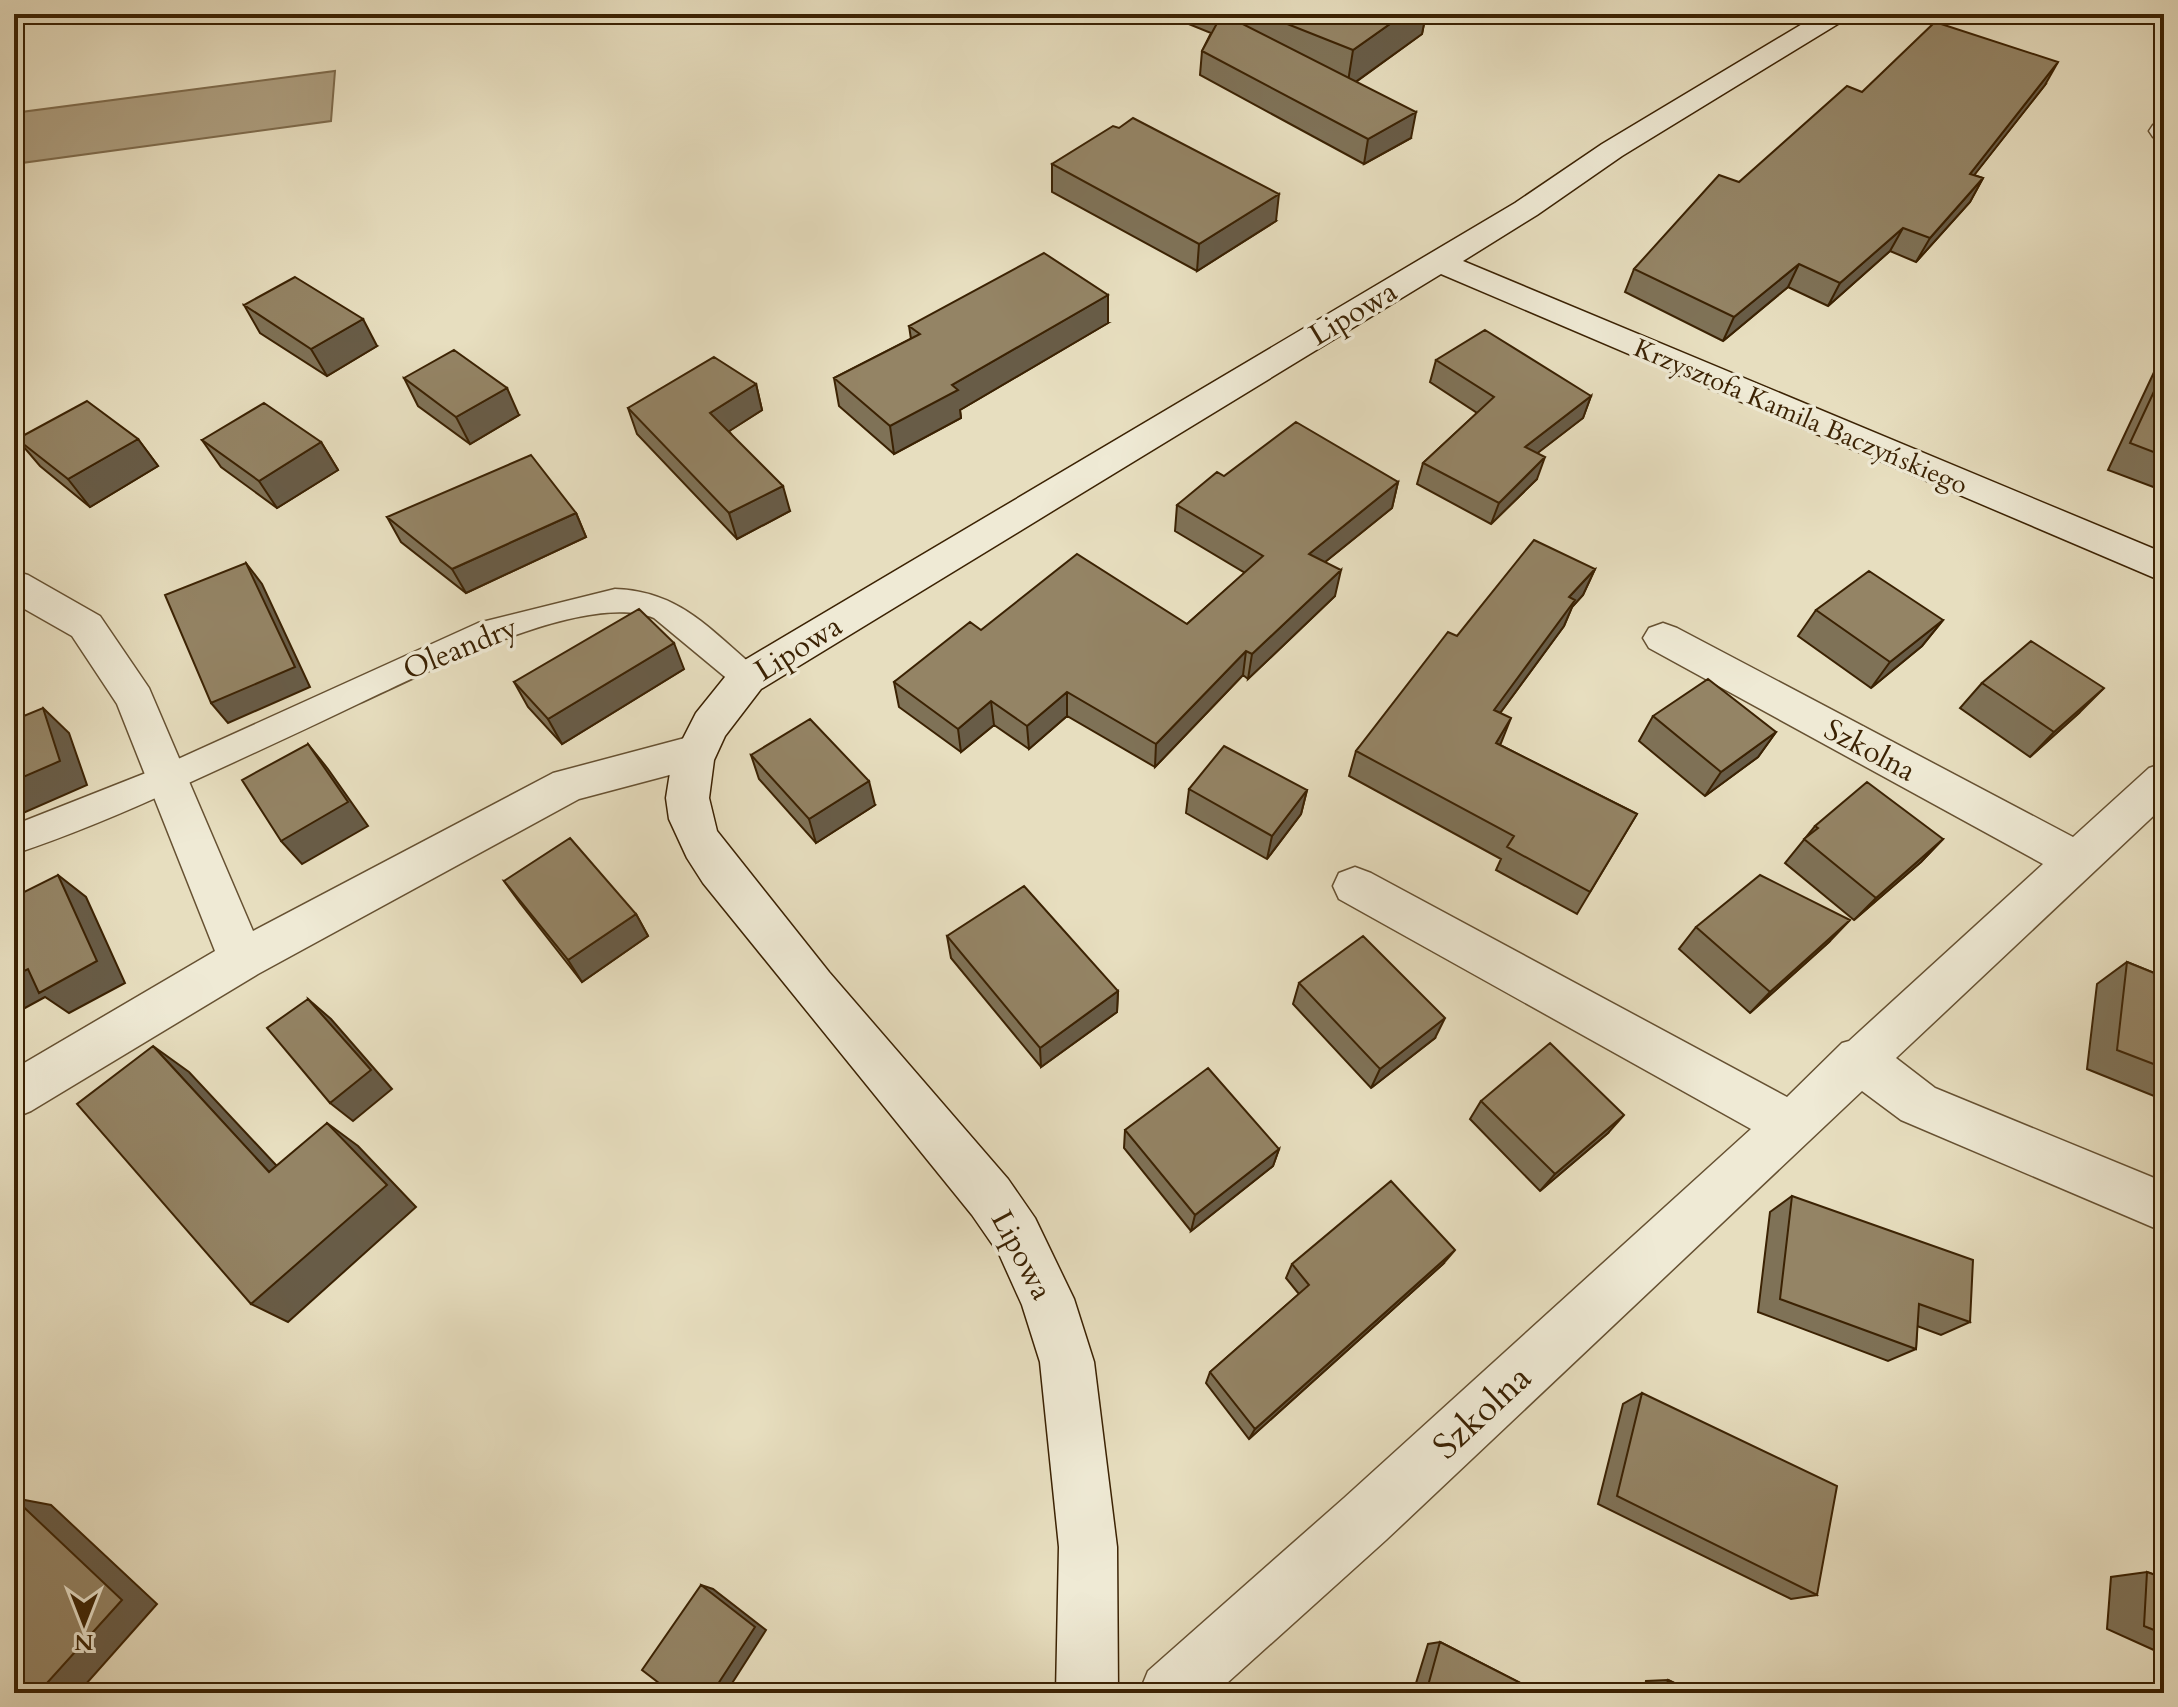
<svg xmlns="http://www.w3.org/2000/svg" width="2178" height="1707" viewBox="0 0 2178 1707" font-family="Cardo,serif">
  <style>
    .water { fill: #ad9e7f; stroke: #7f6c4d; stroke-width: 2 }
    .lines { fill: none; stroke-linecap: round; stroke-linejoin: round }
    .lane-casing { stroke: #665132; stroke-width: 3 }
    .street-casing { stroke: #665132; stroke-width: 3 }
    .secondary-casing { stroke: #3b2203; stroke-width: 3 }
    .lane { fill: #efead5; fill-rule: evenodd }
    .street { fill: #efead5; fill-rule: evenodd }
    .secondary { fill: #efead5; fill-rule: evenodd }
    .wall { fill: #7f7257; stroke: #3b2203; stroke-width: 2 }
    .shaded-wall { fill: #685c47; stroke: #3b2203; stroke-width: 2 }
    .building { fill: #948465; stroke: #3b2203; stroke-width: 2 }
    .labels { text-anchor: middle; stroke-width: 7; stroke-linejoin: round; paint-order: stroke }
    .far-street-label { font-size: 26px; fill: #3b2203; stroke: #efead5 }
    .street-label { font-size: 30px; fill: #3b2203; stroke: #efead5 }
    .near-street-label { font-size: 36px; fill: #3b2203; stroke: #efead5 }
  </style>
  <rect width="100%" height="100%" fill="#e7debf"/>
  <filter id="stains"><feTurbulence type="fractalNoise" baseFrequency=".0025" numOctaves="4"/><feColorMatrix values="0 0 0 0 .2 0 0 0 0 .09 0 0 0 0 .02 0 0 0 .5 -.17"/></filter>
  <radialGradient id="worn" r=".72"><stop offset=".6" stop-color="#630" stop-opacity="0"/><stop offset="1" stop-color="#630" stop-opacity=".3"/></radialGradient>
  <path class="water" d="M335,71L331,121L14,164V113Z"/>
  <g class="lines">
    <defs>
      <path id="lane" d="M615,589C680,591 710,630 758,670L763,678L758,686L747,690L736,686L654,618C584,590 426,673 358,704C300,732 241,759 182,786C128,811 71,835 14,854V825L156,769L478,623Z"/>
      <path id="street" d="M2164,122V140L2153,137L2149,131L2153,125Z
        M14,571L28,575L100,616L149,688L253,931L553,773L696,735L711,740L717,752L711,764L579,799L258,974L31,1111L14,1118V1069L215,951L117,704L72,636L14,603Z
        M1663,623L1677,628L2073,837L2149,768L2164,763V806L1896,1058L1935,1088L2164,1182V1232L1901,1120L1862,1091L1386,1540L1216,1693H1139L1148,1671L1344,1498L1751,1129L1339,899L1333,886L1339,873L1355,867L1371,873L1787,1097L1842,1043L1849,1041L2043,864L1649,648L1643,638L1649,628Z"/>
      <path id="secondary" d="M1819,14H1850L1846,19L1622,156L1537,215L1463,261L2164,553V582L1441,274L761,689L725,736L714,760L709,798L717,831L829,972L1008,1179L1035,1218L1074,1299L1094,1362L1117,1547L1118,1693H1056L1059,1547L1040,1362L1022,1305L999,1254L972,1215L703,883L687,858L669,819L666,798L672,760L696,713L733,667L1515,203L1602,144Z"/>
    </defs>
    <use href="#lane" class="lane-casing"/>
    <use href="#street" class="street-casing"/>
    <use href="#secondary" class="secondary-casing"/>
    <use href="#lane" class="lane"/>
    <use href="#street" class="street"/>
    <use href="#secondary" class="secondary"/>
  </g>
  <path class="wall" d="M1169,14H1426L1422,34L1356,82L1411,138L1364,164L1200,75L1202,51L1211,33L1169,16Z
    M2045,85L1974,175L1983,178L1970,202L1916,262L1890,251L1828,306L1788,287L1723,341L1625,292L1634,269L1739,182Z
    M1052,164L1276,221L1197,271L1052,192Z
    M244,305L377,346L327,376L260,333Z
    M1108,323L960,410L961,418L894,454L839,406L834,378L911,339L909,326Z
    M2164,351V491L2108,470Z
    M1436,360L1591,396L1583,418L1537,453V479L1491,524L1417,484L1423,463L1477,413L1430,382Z
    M404,378L519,415L470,444L418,406Z
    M756,384L762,410L729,431L790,511L737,539L637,434L628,408Z
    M17,439H138L158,466L90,507L40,466Z
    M202,440L321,442L338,470L277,508L221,467Z
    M1224,476L1398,482L1392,508L1325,562L1335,596L1248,679L1243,675L1155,767L1067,716L1029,749L994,725L961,752L899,707L894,682L981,630L1187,624L1245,573L1175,531L1177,505Z
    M576,513L586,537L466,593L401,542L387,517Z
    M1595,569L1583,595L1572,607L1564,626L1500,713V745L1637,814L1577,914L1496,870L1501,859L1349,776L1356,751L1457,636Z
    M1816,610L1943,620L1922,646L1871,688L1798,636Z
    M684,669L562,744L528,707L514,682Z
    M1982,683L2079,713L2030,757L1960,708Z
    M1653,716L1776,732L1758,757L1705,796L1639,741Z
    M751,755L875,805L816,843L759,779Z
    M1189,789L1307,790L1301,814L1267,859L1186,813Z
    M1815,826L1943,839L1921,862L1854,920L1785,863Z
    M504,881L636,914L648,936L582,982L520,903Z
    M1696,927L1829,942L1750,1013L1679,949Z
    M947,936L1118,991L1117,1012L1041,1067L951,958Z
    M2127,962L2164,977V1100L2087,1069L2097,984Z
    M1299,983L1435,1038L1371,1088L1293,1004Z
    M1481,1101L1608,1133L1540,1191L1470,1119Z
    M1125,1130L1279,1149L1273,1166L1191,1231L1124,1148Z
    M1792,1196L1970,1322L1941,1335L1917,1326L1916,1349L1888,1361L1758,1312L1770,1212Z
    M1292,1264H1443L1249,1439L1206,1383L1210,1372L1299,1294L1286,1278Z
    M1642,1393L1817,1595L1791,1599L1598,1504L1623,1404Z
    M2164,1460V1693H2154L2156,1651L2107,1629L2111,1577L2147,1572L2158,1576Z
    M1440,1642L1540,1693H1413L1428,1644Z
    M1668,1680L1695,1693H1644L1646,1681Z"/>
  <path class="shaded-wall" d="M1404,14H1426L1422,34L1347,88L1353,50Z
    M2058,62L2045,85L1957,197L1970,174Z
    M1416,112L1411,138L1364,164L1368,139Z
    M1983,178L1970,202L1916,262L1930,238Z
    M1279,194L1276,221L1197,271L1199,244Z
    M1903,228L1890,251L1828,306L1840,283Z
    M1799,264L1788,287L1723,341L1734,317Z
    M1108,295V323L960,410L961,418L894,454L890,426L952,385Z
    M363,319L377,346L327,376L311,349Z
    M756,384L762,410L717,439L710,413Z
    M507,388L519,415L470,444L456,417Z
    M1591,396L1583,418L1517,469L1525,447Z
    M138,439L158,466L90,507L68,479Z
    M321,442L338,470L277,508L259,481Z
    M1545,457L1537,479L1491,524L1499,503Z
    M1398,482L1392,508L1304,579L1309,554Z
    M783,486L790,511L737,539L729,513Z
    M576,513L586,537L466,593L452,569Z
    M246,563L262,584L310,687L228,723L211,703Z
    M1595,569L1583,595L1572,607L1564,626L1484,735L1494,710L1569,597Z
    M1341,570L1335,596L1248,679L1252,654Z
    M1943,620L1922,646L1871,688L1890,662Z
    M674,643L684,669L562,744L548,719Z
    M1246,651L1243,675L1155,767L1156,744Z
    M14,685L35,747L14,728Z
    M2104,688L2079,713L2030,757L2054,732Z
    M1067,692V716L1029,749L1027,726Z
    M991,701L994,725L961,752L958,729Z
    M43,708L69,733L87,785L14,817V781Z
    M1511,718L1501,743L1486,767L1496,743Z
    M1776,732L1758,757L1705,796L1721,772Z
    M308,744L328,769L368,826L302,864L281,841Z
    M869,781L875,805L816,843L809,819Z
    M1307,790L1301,814L1267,859L1272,836Z
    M1943,839L1921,862L1854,920L1876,898Z
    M58,875L86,897L125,983L69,1013L45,997L14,1014V976Z
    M636,914L648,936L582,982L568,960Z
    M1850,920L1829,942L1750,1013L1770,992Z
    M1118,991L1117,1012L1041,1067L1040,1048Z
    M308,999L331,1019L392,1089L353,1121L330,1103Z
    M1445,1018L1435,1038L1371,1088L1380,1069Z
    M153,1046L189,1072L303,1194L269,1172Z
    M1624,1115L1608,1133L1540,1191L1555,1174Z
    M327,1123L358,1146L416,1207L288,1322L251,1304Z
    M1279,1149L1273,1166L1191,1231L1195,1215Z
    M1455,1250L1443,1264L1249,1439L1255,1429Z
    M14,1498L51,1505L157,1604L78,1693H20Z
    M701,1585L713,1589L766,1630L729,1688L716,1687Z
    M917,1685L922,1686V1693H916Z"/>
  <path class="building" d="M1222,14H1223L1416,112L1368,139L1202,51Z
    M1262,14H1404L1353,50Z
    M1935,22L2058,62L1970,174L1983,178L1930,238L1903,228L1840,283L1799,264L1734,317L1634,269L1719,175L1739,182L1847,86L1862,92Z
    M1133,118L1279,194L1199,244L1052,164L1113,126L1119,128Z
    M1044,253L1108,295L952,385L958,390L890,426L834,378L920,334L909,326Z
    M295,277L363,319L311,349L244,305Z
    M1485,330L1591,396L1525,447L1545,457L1499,503L1423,463L1494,397L1436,360Z
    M454,350L507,388L456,417L404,378Z
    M714,357L756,384L710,413L783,486L729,513L628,408Z
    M2164,370V456L2130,443Z
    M87,401L138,439L68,479L17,439Z
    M264,403L321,442L259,481L202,440Z
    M1296,422L1398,482L1309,554L1341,570L1252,654L1246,651L1156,744L1067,692L1027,726L991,701L958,729L894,682L970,622L981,630L1077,554L1187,624L1263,556L1177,505L1217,472L1224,476Z
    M531,455L576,513L452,569L387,517Z
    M1534,540L1595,569L1569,597L1575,600L1494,710L1511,718L1496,743L1637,814L1590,892L1507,847L1514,836L1356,751L1448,632L1457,636Z
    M246,563L295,667L211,703L165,595Z
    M1869,571L1943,620L1890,662L1816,610Z
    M639,609L674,643L548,719L514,682Z
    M2031,641L2104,688L2054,732L1982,683Z
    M1708,679L1776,732L1721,772L1653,716Z
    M43,708L60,761L14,781V720Z
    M810,719L869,781L809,819L751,755Z
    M308,744L348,802L281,841L242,780Z
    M1224,746L1307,790L1272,836L1189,789Z
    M1867,782L1943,839L1876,898L1804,839L1818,828L1815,826Z
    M570,838L636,914L568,960L504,881Z
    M58,875L97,961L39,993L28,969L14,976V897Z
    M1760,875L1850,920L1770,992L1696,927Z
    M1024,886L1118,991L1040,1048L947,936Z
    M1363,936L1445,1018L1380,1069L1299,983Z
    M2127,962L2164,977V1068L2117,1050Z
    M308,999L371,1070L330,1103L267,1028Z
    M1550,1043L1624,1115L1555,1174L1481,1101Z
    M153,1046L269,1172L327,1123L387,1185L251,1304L77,1104Z
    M1208,1068L1279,1149L1195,1215L1125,1130Z
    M1391,1181L1455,1250L1255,1429L1210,1372L1309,1285L1292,1264Z
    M1792,1196L1973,1260L1970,1322L1919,1304L1916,1349L1780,1299Z
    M1642,1393L1837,1486L1817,1595L1617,1496Z
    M14,1498L122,1600L38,1693H26L23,1690L20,1693H14Z
    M2147,1572L2164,1578V1634L2144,1626Z
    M701,1585L755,1627L716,1687L917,1685L916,1693H672L642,1670Z
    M1440,1642L1540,1693H1426Z
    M1668,1680L1695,1693H1665Z"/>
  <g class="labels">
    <g class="far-street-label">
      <text transform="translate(1801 416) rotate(23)" y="9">Krzysztofa Kamila Baczyńskiego</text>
    </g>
    <g class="street-label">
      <text transform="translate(1353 313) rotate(-31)" y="10">Lipowa</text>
      <text transform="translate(460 648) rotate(-22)" y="10">Oleandry</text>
      <text transform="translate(798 648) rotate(-32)" y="10">Lipowa</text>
      <text transform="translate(1870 750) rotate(28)" y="10">Szkolna</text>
      <text transform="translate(1022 1255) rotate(62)" y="10">Lipowa</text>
    </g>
    <g class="near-street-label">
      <text transform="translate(1481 1411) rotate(-43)" y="13">Szkolna</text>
    </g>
  </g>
  <rect width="2178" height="1707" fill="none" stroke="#e7debf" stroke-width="48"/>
  <rect x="16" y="16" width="2146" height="1675" fill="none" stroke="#3b2203" stroke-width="4"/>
  <rect x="24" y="24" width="2130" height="1659" fill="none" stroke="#3b2203" stroke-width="2"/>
  <g transform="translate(84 1623) rotate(180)" stroke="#efead5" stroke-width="6" paint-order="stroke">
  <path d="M0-6L14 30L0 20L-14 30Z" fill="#3b2203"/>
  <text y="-12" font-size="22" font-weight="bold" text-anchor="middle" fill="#3b2203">N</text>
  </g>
  <rect width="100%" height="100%" filter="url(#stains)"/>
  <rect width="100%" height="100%" fill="url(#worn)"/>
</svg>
